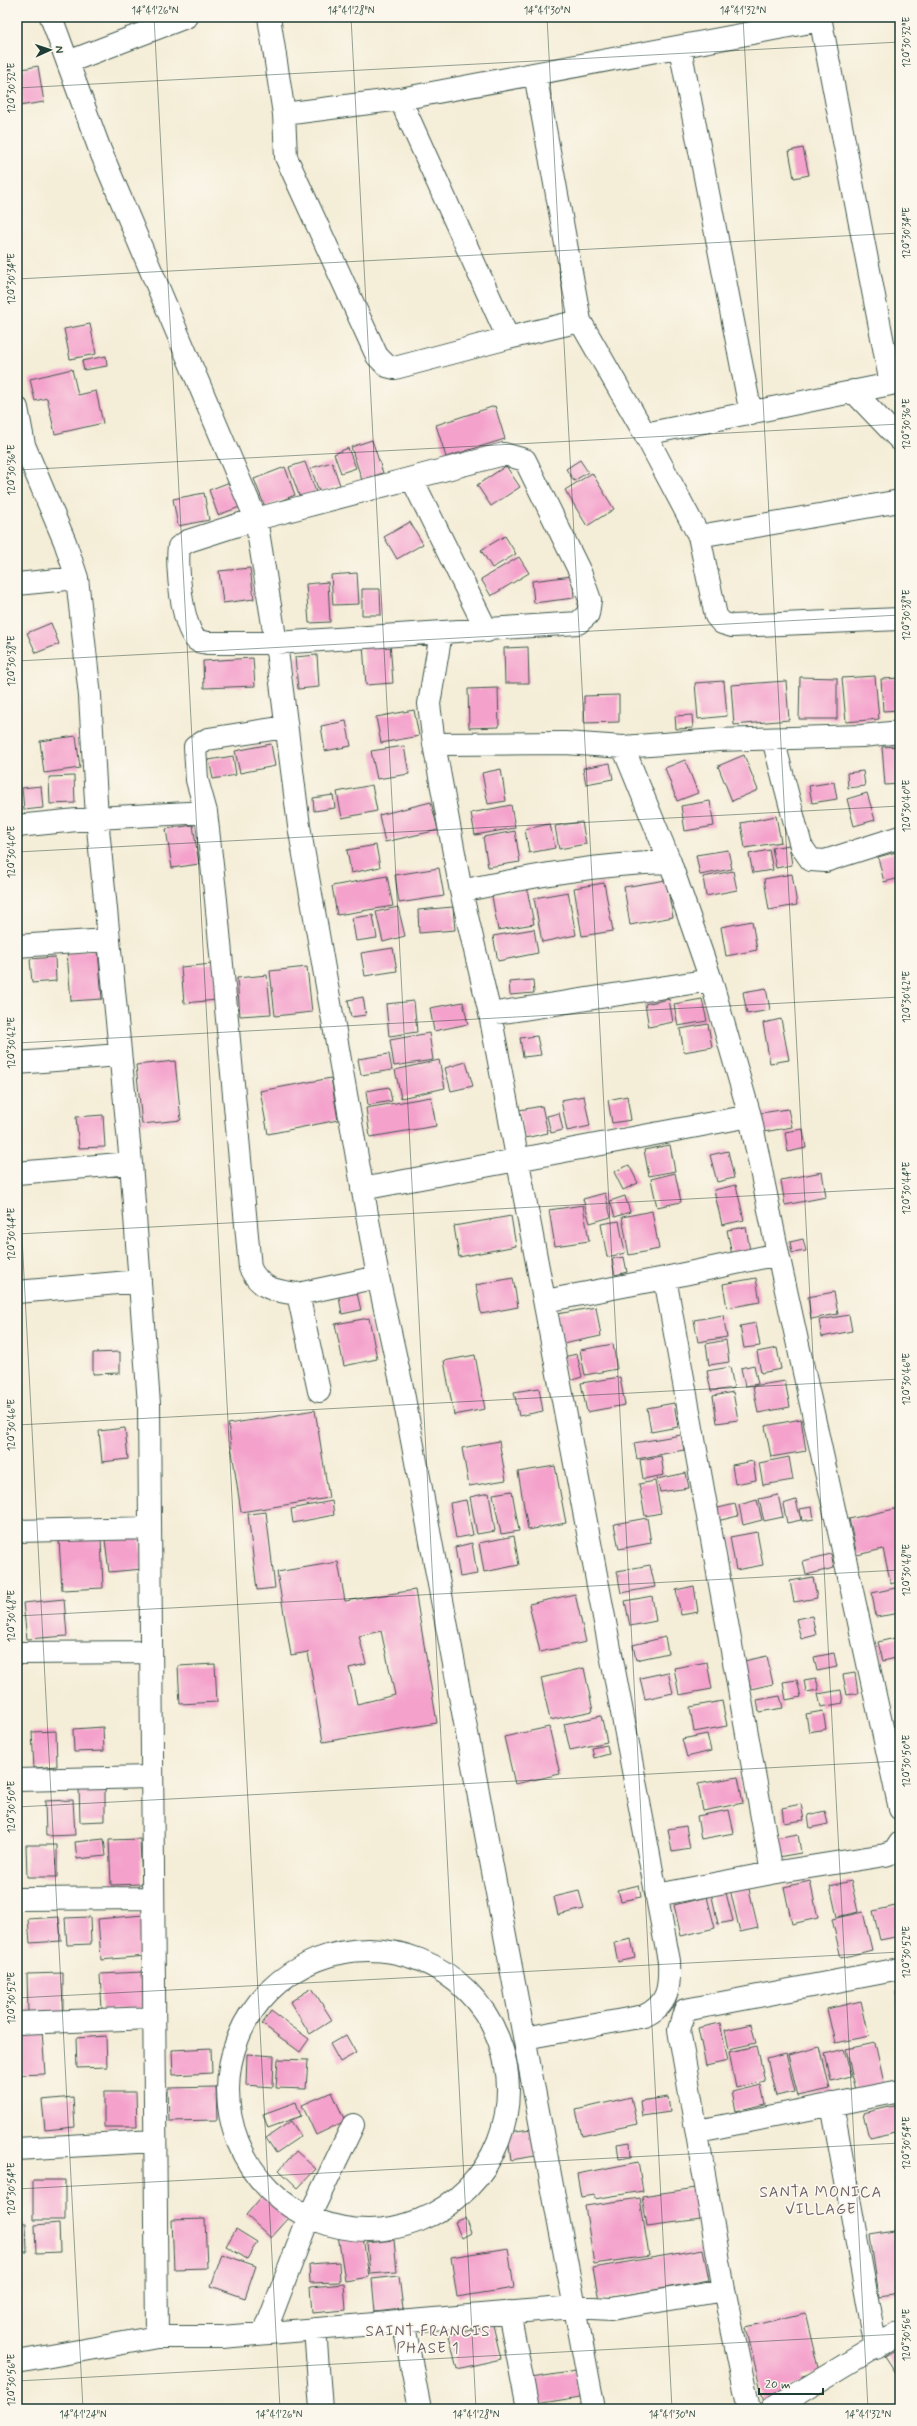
<svg xmlns="http://www.w3.org/2000/svg" width="917" height="2426" viewBox="0 0 917 2426" font-family="Mynerve,sans-serif">
  <style>
    .building { fill: #f4a2cc; fill-rule: evenodd }
    .lines { fill: none; stroke-linecap: round; stroke-linejoin: round }
    .minor-casing { stroke: #3f574c; stroke-width: 24 }
    .minor { stroke: #fff; stroke-width: 22 }
    .ticks { fill: none; stroke: #1f3d34; stroke-width: 1; stroke-opacity: 0.45 }
    .labels { text-anchor: middle; stroke-width: 3.5; stroke-linejoin: round; paint-order: stroke }
    .neighbourhood-label { font-size: 15px; letter-spacing: 1px; fill: #6a6069; stroke: #fbf7ec }
    .neatline { fill: none; stroke: #1f3d34; stroke-width: 1.5 }
    .ticks-label { font-size: 10px; text-anchor: middle; fill: #1f3d34 }
  </style>
  <rect width="100%" height="100%" fill="#fbf7ec"/>
  <filter id="ink" filterUnits="userSpaceOnUse"><feTurbulence type="fractalNoise" baseFrequency=".025" numOctaves="2"/><feDisplacementMap in="SourceGraphic" scale="8" xChannelSelector="R" yChannelSelector="G"/><feConvolveMatrix kernelMatrix="1 2 1 2 8 2 1 2 1" color-interpolation-filters="sRGB"/></filter>
  <filter id="wash" filterUnits="userSpaceOnUse"><feTurbulence type="fractalNoise" baseFrequency=".012" numOctaves="4" result="noise"/><feDisplacementMap in="SourceGraphic" scale="16" xChannelSelector="R" yChannelSelector="G"/><feGaussianBlur stdDeviation="0.9" result="paint"/><feColorMatrix in="noise" values="0 0 0 0 0 0 0 0 0 0 0 0 0 0 0 0 0 1.4 0 .05"/><feComposite in="paint" operator="in"/></filter>
  <g filter="url(#wash)">
    <rect width="100%" height="100%" fill="#f4edd7"/>
    <g id="blocks">
      <path class="building" d="M38,66L44,102L19,106L17,70Z
        M803,148L809,175L794,178L789,151Z
        M90,324L96,354L70,359L64,329Z
        M106,356L107,366L84,370L82,361Z
        M72,369L78,395L96,391L103,423L55,434L47,398L35,401L30,379Z
        M495,406L505,439L446,457L436,425Z
        M372,440L383,473L362,480L351,447Z
        M348,448L356,468L341,473L334,454Z
        M580,460L588,472L574,481L566,469Z
        M305,462L316,492L300,498L289,467Z
        M332,462L340,485L319,492L311,468Z
        M506,466L520,487L491,506L477,485Z
        M285,467L295,495L265,507L254,479Z
        M592,473L614,509L587,526L565,490Z
        M230,482L240,507L218,515L209,490Z
        M204,493L209,520L178,526L173,499Z
        M410,522L423,544L397,559L384,537Z
        M505,536L516,554L492,568L481,550Z
        M519,557L529,573L491,596L481,579Z
        M250,568L254,599L223,603L219,571Z
        M357,573L359,604L333,605L331,575Z
        M572,576L574,598L534,603L532,581Z
        M328,582L330,622L309,623L306,584Z
        M362,589H380L381,615H362Z
        M51,623L59,644L36,653L27,633Z
        M390,642L393,683L366,685L363,645Z
        M528,647L529,683H505L504,648Z
        M317,655L319,687L298,689L295,657Z
        M253,658L255,686L204,688L203,661Z
        M875,676L879,719L846,722L842,678Z
        M800,677L837,678V719H799Z
        M900,678V710L883,711L881,679Z
        M724,681L727,716L698,719L695,683Z
        M786,681L789,720L734,725L731,685Z
        M498,688L499,727L469,728L468,689Z
        M619,695V722L584,723V696Z
        M414,710L419,736L381,743L376,717Z
        M692,715L693,728L676,729L675,716Z
        M346,721L351,746L325,751L321,726Z
        M76,736L80,768L44,773L40,741Z
        M271,744L275,766L240,773L235,751Z
        M404,746L409,774L377,779L371,751Z
        M900,746V784L885,785L882,747Z
        M744,755L758,790L732,801L718,766Z
        M233,756L236,775L213,779L209,760Z
        M685,760L698,793L677,801L665,768Z
        M610,763L613,779L586,784L583,768Z
        M501,769L506,801L488,804L482,773Z
        M863,771L865,786L848,788L847,773Z
        M74,776L75,803L50,804L49,777Z
        M834,782L837,799L812,803L809,786Z
        M372,785L377,811L342,818L337,792Z
        M41,786L43,808L24,810L22,788Z
        M867,793L875,820L854,826L847,799Z
        M333,795L335,808L314,811L313,798Z
        M710,801L714,826L685,831L681,806Z
        M431,802L438,830L385,842L379,815Z
        M511,805L515,828L475,835L471,813Z
        M776,816L781,842L745,848L741,823Z
        M582,822L586,844L559,849L555,826Z
        M550,824L555,848L529,853L525,829Z
        M193,825L199,864L172,868L166,829Z
        M515,831L520,862L488,867L483,837Z
        M376,845L380,867L351,873L347,850Z
        M789,845L792,865L776,868L772,848Z
        M728,850L732,869L700,875L696,855Z
        M769,850L773,870L753,873L749,854Z
        M900,851V878L884,882L878,857Z
        M439,868L444,896L399,903L395,875Z
        M733,871L737,890L706,896L703,877Z
        M792,874L797,905L769,910L764,879Z
        M387,876L393,906L337,915L332,886Z
        M666,880L673,917L630,925L624,887Z
        M604,883L613,931L582,936L574,888Z
        M527,889L534,924L498,930L492,896Z
        M568,892L576,935L542,942L534,898Z
        M398,907L405,936L383,942L376,912Z
        M453,907L455,930L419,933L418,910Z
        M373,915L377,938L356,941L352,918Z
        M752,921L757,950L726,956L721,927Z
        M534,929L538,953L498,961L493,936Z
        M393,948L397,971L365,976L361,953Z
        M98,950L102,999L71,1001L67,952Z
        M55,957L56,981L32,983L30,959Z
        M213,964L217,1000L184,1003L181,967Z
        M307,967L312,1012L275,1016L270,971Z
        M267,975L271,1014L240,1016L237,978Z
        M533,980L534,993L510,995L509,982Z
        M766,988L770,1010L747,1014L743,992Z
        M363,997L366,1015L351,1017L348,1000Z
        M669,999L673,1022L649,1027L645,1004Z
        M702,999L707,1021L678,1026L674,1004Z
        M414,1001L417,1032L389,1036L386,1004Z
        M463,1002L468,1024L434,1031L430,1008Z
        M781,1019L789,1060L770,1063L763,1023Z
        M708,1024L712,1047L684,1052L680,1029Z
        M429,1033L433,1060L394,1066L390,1040Z
        M537,1036L541,1055L523,1057L520,1038Z
        M389,1054L392,1070L361,1075L358,1059Z
        M439,1060L445,1088L401,1098L395,1070Z
        M175,1061L181,1120L142,1124L136,1065Z
        M466,1062L473,1086L451,1091L445,1068Z
        M331,1078L338,1120L268,1134L260,1091Z
        M389,1087L392,1101L368,1105L366,1091Z
        M584,1096L590,1126L567,1131L561,1100Z
        M627,1096L631,1120L612,1123L608,1100Z
        M431,1097L436,1126L370,1137L366,1108Z
        M542,1106L548,1133L525,1138L519,1110Z
        M788,1109L792,1127L764,1132L761,1113Z
        M559,1113L563,1130L551,1133L547,1116Z
        M103,1115L105,1147L79,1148L76,1117Z
        M803,1129L806,1148L788,1152L785,1132Z
        M670,1145L675,1171L649,1176L644,1150Z
        M728,1151L734,1178L717,1182L710,1155Z
        M629,1165L638,1183L623,1190L614,1172Z
        M822,1172L826,1197L785,1205L781,1180Z
        M675,1173L681,1202L657,1207L651,1179Z
        M736,1185L744,1220L722,1225L714,1190Z
        M605,1193L611,1217L590,1223L583,1199Z
        M625,1196L630,1212L615,1217L610,1201Z
        M583,1205L589,1241L555,1246L549,1210Z
        M652,1211L659,1249L629,1255L622,1217Z
        M511,1216L516,1246L459,1257L454,1226Z
        M619,1221L625,1253L607,1257L601,1224Z
        M746,1227L750,1251L732,1255L727,1230Z
        M803,1239L806,1251L792,1253L790,1242Z
        M624,1257L627,1272L615,1275L612,1259Z
        M513,1278L518,1307L481,1314L476,1285Z
        M756,1278L760,1302L727,1308L723,1284Z
        M834,1292L838,1314L811,1319L808,1297Z
        M357,1293L361,1310L342,1314L339,1297Z
        M596,1307L601,1336L563,1344L557,1314Z
        M723,1315L727,1337L698,1342L694,1320Z
        M849,1315L852,1331L822,1337L819,1320Z
        M369,1318L377,1359L344,1366L335,1324Z
        M756,1323L760,1346L744,1348L740,1326Z
        M726,1340L729,1362L709,1365L706,1344Z
        M613,1344L617,1369L585,1375L580,1350Z
        M777,1348L781,1369L761,1373L757,1352Z
        M120,1352V1373L93,1374V1353Z
        M577,1354L582,1377L569,1381L563,1357Z
        M475,1355L485,1409L454,1415L444,1361Z
        M754,1365L758,1384L745,1386L741,1368Z
        M730,1367L734,1388L711,1391L707,1371Z
        M620,1377L625,1405L587,1412L581,1383Z
        M785,1381L790,1407L758,1413L753,1386Z
        M539,1388L543,1411L519,1416L514,1392Z
        M733,1392L738,1420L717,1423L713,1396Z
        M674,1403L678,1427L651,1432L647,1408Z
        M315,1410L329,1498L241,1512L228,1424Z
        M801,1419L806,1451L771,1457L765,1426Z
        M125,1428L128,1459L102,1462L99,1431Z
        M681,1435L684,1450L637,1459L634,1443Z
        M499,1441L506,1480L469,1486L462,1448Z
        M661,1456L664,1475L643,1479L640,1460Z
        M789,1457L793,1480L763,1485L759,1463Z
        M753,1461L756,1480L735,1484L732,1465Z
        M555,1466L566,1523L528,1530L518,1472Z
        M686,1473L689,1488L660,1492L657,1479Z
        M655,1481L661,1513L645,1516L639,1484Z
        M512,1491L519,1531L501,1534L493,1494Z
        M489,1493L495,1531L477,1534L470,1497Z
        M778,1495L783,1517L764,1521L759,1499Z
        M466,1500L473,1535L456,1538L450,1503Z
        M757,1500L762,1520L743,1525L739,1505Z
        M796,1500L801,1520L787,1523L783,1504Z
        M332,1501L334,1515L293,1523L291,1509Z
        M735,1504L738,1516L717,1521L714,1509Z
        M812,1507L814,1519L802,1521L800,1509Z
        M899,1508L900,1581L891,1584L883,1549L857,1555L849,1519Z
        M266,1512L275,1588L257,1590L248,1514Z
        M647,1518L651,1543L619,1549L614,1524Z
        M757,1532L763,1565L736,1570L730,1537Z
        M514,1536L519,1565L484,1572L479,1543Z
        M101,1537L103,1588L62,1590L59,1539Z
        M139,1537L143,1569L109,1572L105,1540Z
        M472,1543L477,1574L460,1577L455,1547Z
        M831,1554L834,1568L806,1575L803,1561Z
        M338,1562L345,1601L415,1590L437,1723L323,1742L308,1652L291,1655L277,1572ZM381,1631L395,1695L357,1704L349,1668L366,1664L359,1636Z
        M650,1565L655,1587L621,1593L617,1571Z
        M813,1577L817,1598L794,1602L790,1581Z
        M694,1586L698,1612L681,1615L676,1590Z
        M900,1587V1613L876,1617L872,1593Z
        M575,1594L586,1642L540,1652L529,1604Z
        M652,1596L656,1621L630,1626L625,1601Z
        M64,1599L67,1636L27,1639L23,1603Z
        M812,1616L816,1635L801,1639L796,1619Z
        M665,1637L668,1653L636,1660L633,1645Z
        M899,1637L900,1657L883,1661L878,1642Z
        M834,1653L837,1667L817,1671L814,1657Z
        M767,1656L773,1684L751,1689L744,1661Z
        M707,1662L712,1689L679,1695L674,1668Z
        M215,1664L217,1702L180,1704L178,1666Z
        M584,1668L593,1711L550,1720L541,1678Z
        M668,1672L673,1693L645,1699L640,1678Z
        M855,1673L858,1693L847,1695L843,1675Z
        M816,1678L819,1690L806,1692L804,1680Z
        M797,1680L801,1697L786,1700L783,1682Z
        M841,1690L843,1703L821,1707L818,1694Z
        M780,1696L783,1708L759,1712L757,1700Z
        M722,1701L727,1726L694,1732L690,1707Z
        M823,1711L826,1729L809,1732L806,1714Z
        M601,1716L607,1742L570,1750L564,1724Z
        M103,1727L104,1751L74,1752L73,1729Z
        M549,1727L560,1774L515,1784L504,1737Z
        M56,1731L57,1766L34,1768L32,1732Z
        M707,1734L711,1751L687,1757L682,1739Z
        M607,1745L609,1754L594,1758L592,1748Z
        M738,1777L743,1803L703,1811L698,1784Z
        M79,1786H105V1821L80,1822Z
        M73,1800L75,1835L46,1836L45,1801Z
        M801,1804L804,1820L784,1823L782,1808Z
        M729,1810L734,1833L701,1839L697,1816Z
        M825,1811L828,1824L810,1828L808,1815Z
        M686,1826L690,1849L672,1852L668,1829Z
        M798,1834L801,1853L778,1857L775,1838Z
        M104,1839L106,1856L77,1859L75,1842Z
        M140,1839L142,1884L111,1885L109,1840Z
        M26,1845H57V1877H27Z
        M810,1881L818,1918L792,1924L784,1887Z
        M851,1881L858,1912L837,1917L830,1886Z
        M639,1885L641,1897L621,1901L618,1890Z
        M748,1885L758,1928L740,1932L730,1889Z
        M725,1889L733,1921L718,1924L711,1892Z
        M579,1891L584,1909L558,1915L554,1897Z
        M707,1897L715,1928L681,1936L674,1905Z
        M900,1905V1936L880,1940L873,1911Z
        M863,1912L872,1950L841,1958L832,1919Z
        M143,1915L146,1956L101,1960L98,1919Z
        M59,1917L61,1941L30,1943L28,1919Z
        M90,1917L91,1944L67,1945L65,1918Z
        M631,1939L635,1958L618,1962L614,1943Z
        M142,1972L144,2008L102,2010L100,1974Z
        M63,1973V2014H28L27,1974Z
        M312,1988L332,2020L310,2034L290,2002Z
        M900,1991V2008H899L896,1992Z
        M861,2001L869,2036L835,2043L827,2009Z
        M271,2011L309,2039L300,2052L262,2024Z
        M720,2023L728,2061L706,2066L698,2028Z
        M751,2024L756,2043L729,2049L725,2030Z
        M42,2031L45,2074L17,2075V2033Z
        M346,2035L356,2053L340,2062L330,2044Z
        M106,2036L107,2067L77,2068L76,2038Z
        M875,2043L884,2083L856,2090L846,2049Z
        M757,2046L765,2081L736,2088L729,2052Z
        M820,2047L830,2089L798,2096L788,2055Z
        M211,2048L212,2073L173,2075L172,2050Z
        M844,2049L851,2076L831,2081L825,2054Z
        M247,2054L274,2056L273,2087L246,2085Z
        M786,2054L795,2092L776,2096L767,2059Z
        M278,2059L308,2060L306,2089L276,2088Z
        M761,2085L765,2104L736,2111L732,2092Z
        M216,2087L217,2120L169,2121L168,2088Z
        M104,2092H136L137,2127H104Z
        M332,2092L345,2121L316,2135L302,2105Z
        M73,2097L75,2127L45,2130L42,2100Z
        M631,2097L637,2124L582,2136L576,2110Z
        M668,2097L670,2112L642,2116L640,2101Z
        M296,2102L301,2116L268,2128L263,2114Z
        M898,2105L900,2131L869,2138L863,2113Z
        M291,2121L301,2136L276,2153L266,2138Z
        M532,2129L535,2156L511,2160L507,2132Z
        M630,2142L631,2157L619,2159L617,2144Z
        M296,2151L316,2169L298,2188L279,2170Z
        M638,2162L643,2191L594,2199V2195L581,2197L577,2174Z
        M33,2180H65V2220H33Z
        M696,2188L701,2219L647,2226L642,2196Z
        M263,2195L289,2218L271,2238L246,2215Z
        M640,2198L649,2256L594,2264L585,2206Z
        M465,2218L471,2233L462,2238L455,2222Z
        M205,2219L207,2268L174,2269L172,2220Z
        M17,2223H26L27,2252H17Z
        M59,2223L60,2252L36,2253L35,2225Z
        M236,2229L257,2242L247,2259L226,2246Z
        M900,2230V2293L879,2296L870,2235Z
        M362,2231L369,2277L345,2281L338,2235Z
        M394,2240L397,2272L370,2274L367,2243Z
        M508,2248L514,2288L457,2297L451,2257Z
        M703,2249L709,2280L599,2300L593,2268Z
        M222,2254L256,2266L245,2298L211,2286Z
        M339,2262L340,2282L310,2283L309,2264Z
        M399,2276L403,2309L375,2312L372,2279Z
        M344,2284L346,2310L312,2313L310,2287Z
        M805,2313L819,2372L802,2376L803,2382L786,2386L789,2397L764,2403L746,2327Z
        M493,2325L501,2359L457,2369L449,2335Z
        M900,2347V2379L885,2356Z
        M576,2371L580,2397L530,2405L525,2379Z"/>
    </g>
  </g>
  <g filter="url(#ink)">
    <use href="#blocks" fill-opacity="0" stroke="#3f574c" stroke-width="1"/>
    <g class="lines">
      <defs>
        <path id="minor" d="M51,17L100,150L256,519L276,643L299,826L378,1277L401,1382L594,2409
          M269,17L284,114
          M680,48L751,414
          M68,62L186,17
          M535,74L580,321L645,434L699,536L716,616L722,623L732,626L900,619
          M400,99L508,338
          M580,321L508,338L395,368L387,366L377,356L286,157L284,114L400,99L821,20
          M853,391L900,440
          M17,408L24,445L65,542L77,578L90,696L97,818L131,1163L149,1404L157,2337H222L574,2307L611,2309L724,2290
          M645,434L891,384L820,17
          M504,454L525,460L580,572L590,600L588,614L578,623L276,643H207C205,642 200,642 198,641C182,632 176,564 179,547L188,541L256,519Z
          M412,479L487,631
          M699,536L900,501
          M17,584L77,578
          M286,727L208,739L195,747L197,780L206,812L216,900L250,1268C261,1290 276,1291 298,1294L319,1391
          M773,739L801,846L811,860L825,861L900,837
          M434,744L429,704L441,633
          M623,747L670,862L711,980L750,1116L778,1254L900,1809
          M17,826L97,818L206,812
          M461,891C533,876 596,864 670,862
          M17,946L107,940
          M490,1014L711,980
          M17,1063L119,1055
          M17,1173L131,1163
          M362,1189L750,1116
          M17,1292L140,1281
          M298,1294L378,1277
          M545,1301L665,1278
          M17,1531L150,1528
          M17,1653L150,1652
          M17,1780L151,1777
          M772,1873L665,1278L778,1254
          M657,1895L772,1873L885,1855L894,1852L900,1843
          M17,1899L152,1898
          M228 2090a140 140 0 1 1 280 0a140 140 0 1 1-280 0Z
          M17,2023L153,2018
          M525,2038L644,2016C669,2005 670,1986 669,1961L490,1014L461,891L434,744L565,743L623,747L717,740L862,736L900,732
          M832,2104L876,2348
          M698,2131L900,2091
          M17,2149L154,2141
          M509,2312L528,2409
          M403,2321L420,2409
          M315,2329L321,2409
          M265,2332L308,2219L353,2125
          M17,2362L157,2337
          M749,2409L724,2290L679,2030L685,2010L900,1969
          M772,2409L900,2332"/>
      </defs>
      <use href="#minor" class="minor-casing"/>
      <use href="#minor" class="minor"/>
    </g>
  </g>
  <path class="ticks" d="M154,17L280,2409M351,17L476,2409M547,17L672,2409M743,17L868,2409M17,88L900,42M17,279L900,233M17,470L900,424M17,661L900,615M17,852L900,806M17,1043L900,997M17,1141L83,2409M17,1234L900,1188M17,1425L900,1379M17,1616L900,1570M17,1807L900,1761M17,1998L900,1952M17,2189L900,2143M17,2381L900,2334"/>
  <g class="labels">
    <g class="neighbourhood-label">
      <text x="821" y="2197">SANTA MONICA<tspan x="821" dy="17">VILLAGE</tspan></text>
      <text x="428" y="2336">SAINT FRANCIS<tspan x="428" dy="17">PHASE 1</tspan></text>
    </g>
  </g>
  <rect width="917" height="2426" fill="none" stroke="#fbf7ec" stroke-width="44"/>
  <g transform="translate(50 50) rotate(87)" stroke="#fbf7ec" stroke-width="3" paint-order="stroke">
  <path d="M0-3L7 15L0 10L-7 15Z" fill="#1f3d34"/>
  <text y="-6" font-size="11" font-weight="bold" text-anchor="middle" fill="#1f3d34">N</text>
  </g>
  <path d="M759 2388v6h64v-6" fill="none" stroke="#1f3d34" stroke-width="2"/>
  <text x="765" y="2388" font-size="12" fill="#1f3d34" stroke="#fbf7ec" stroke-width="3" paint-order="stroke">20 m</text>
  <rect x="22" y="22" width="873" height="2382" class="neatline"/>
  <g class="ticks-label">
    <text x="155" y="14">14°41'26"N</text>
    <text x="351" y="14">14°41'28"N</text>
    <text x="547" y="14">14°41'30"N</text>
    <text x="743" y="14">14°41'32"N</text>
    <text transform="translate(906 42) rotate(-90)" y="4">120°30'32"E</text>
    <text transform="translate(11 88) rotate(-90)" y="4">120°30'32"E</text>
    <text transform="translate(906 233) rotate(-90)" y="4">120°30'34"E</text>
    <text transform="translate(11 279) rotate(-90)" y="4">120°30'34"E</text>
    <text transform="translate(906 424) rotate(-90)" y="4">120°30'36"E</text>
    <text transform="translate(11 470) rotate(-90)" y="4">120°30'36"E</text>
    <text transform="translate(906 615) rotate(-90)" y="4">120°30'38"E</text>
    <text transform="translate(11 661) rotate(-90)" y="4">120°30'38"E</text>
    <text transform="translate(906 806) rotate(-90)" y="4">120°30'40"E</text>
    <text transform="translate(11 852) rotate(-90)" y="4">120°30'40"E</text>
    <text transform="translate(906 997) rotate(-90)" y="4">120°30'42"E</text>
    <text transform="translate(11 1043) rotate(-90)" y="4">120°30'42"E</text>
    <text transform="translate(906 1188) rotate(-90)" y="4">120°30'44"E</text>
    <text transform="translate(11 1234) rotate(-90)" y="4">120°30'44"E</text>
    <text transform="translate(906 1379) rotate(-90)" y="4">120°30'46"E</text>
    <text transform="translate(11 1425) rotate(-90)" y="4">120°30'46"E</text>
    <text transform="translate(906 1570) rotate(-90)" y="4">120°30'48"E</text>
    <text transform="translate(11 1616) rotate(-90)" y="4">120°30'48"E</text>
    <text transform="translate(906 1761) rotate(-90)" y="4">120°30'50"E</text>
    <text transform="translate(11 1807) rotate(-90)" y="4">120°30'50"E</text>
    <text transform="translate(906 1952) rotate(-90)" y="4">120°30'52"E</text>
    <text transform="translate(11 1998) rotate(-90)" y="4">120°30'52"E</text>
    <text transform="translate(906 2143) rotate(-90)" y="4">120°30'54"E</text>
    <text transform="translate(11 2189) rotate(-90)" y="4">120°30'54"E</text>
    <text transform="translate(906 2335) rotate(-90)" y="4">120°30'56"E</text>
    <text transform="translate(11 2380) rotate(-90)" y="4">120°30'56"E</text>
    <text x="83" y="2418">14°41'24"N</text>
    <text x="279" y="2418">14°41'26"N</text>
    <text x="476" y="2418">14°41'28"N</text>
    <text x="672" y="2418">14°41'30"N</text>
    <text x="868" y="2418">14°41'32"N</text>
  </g>
</svg>
